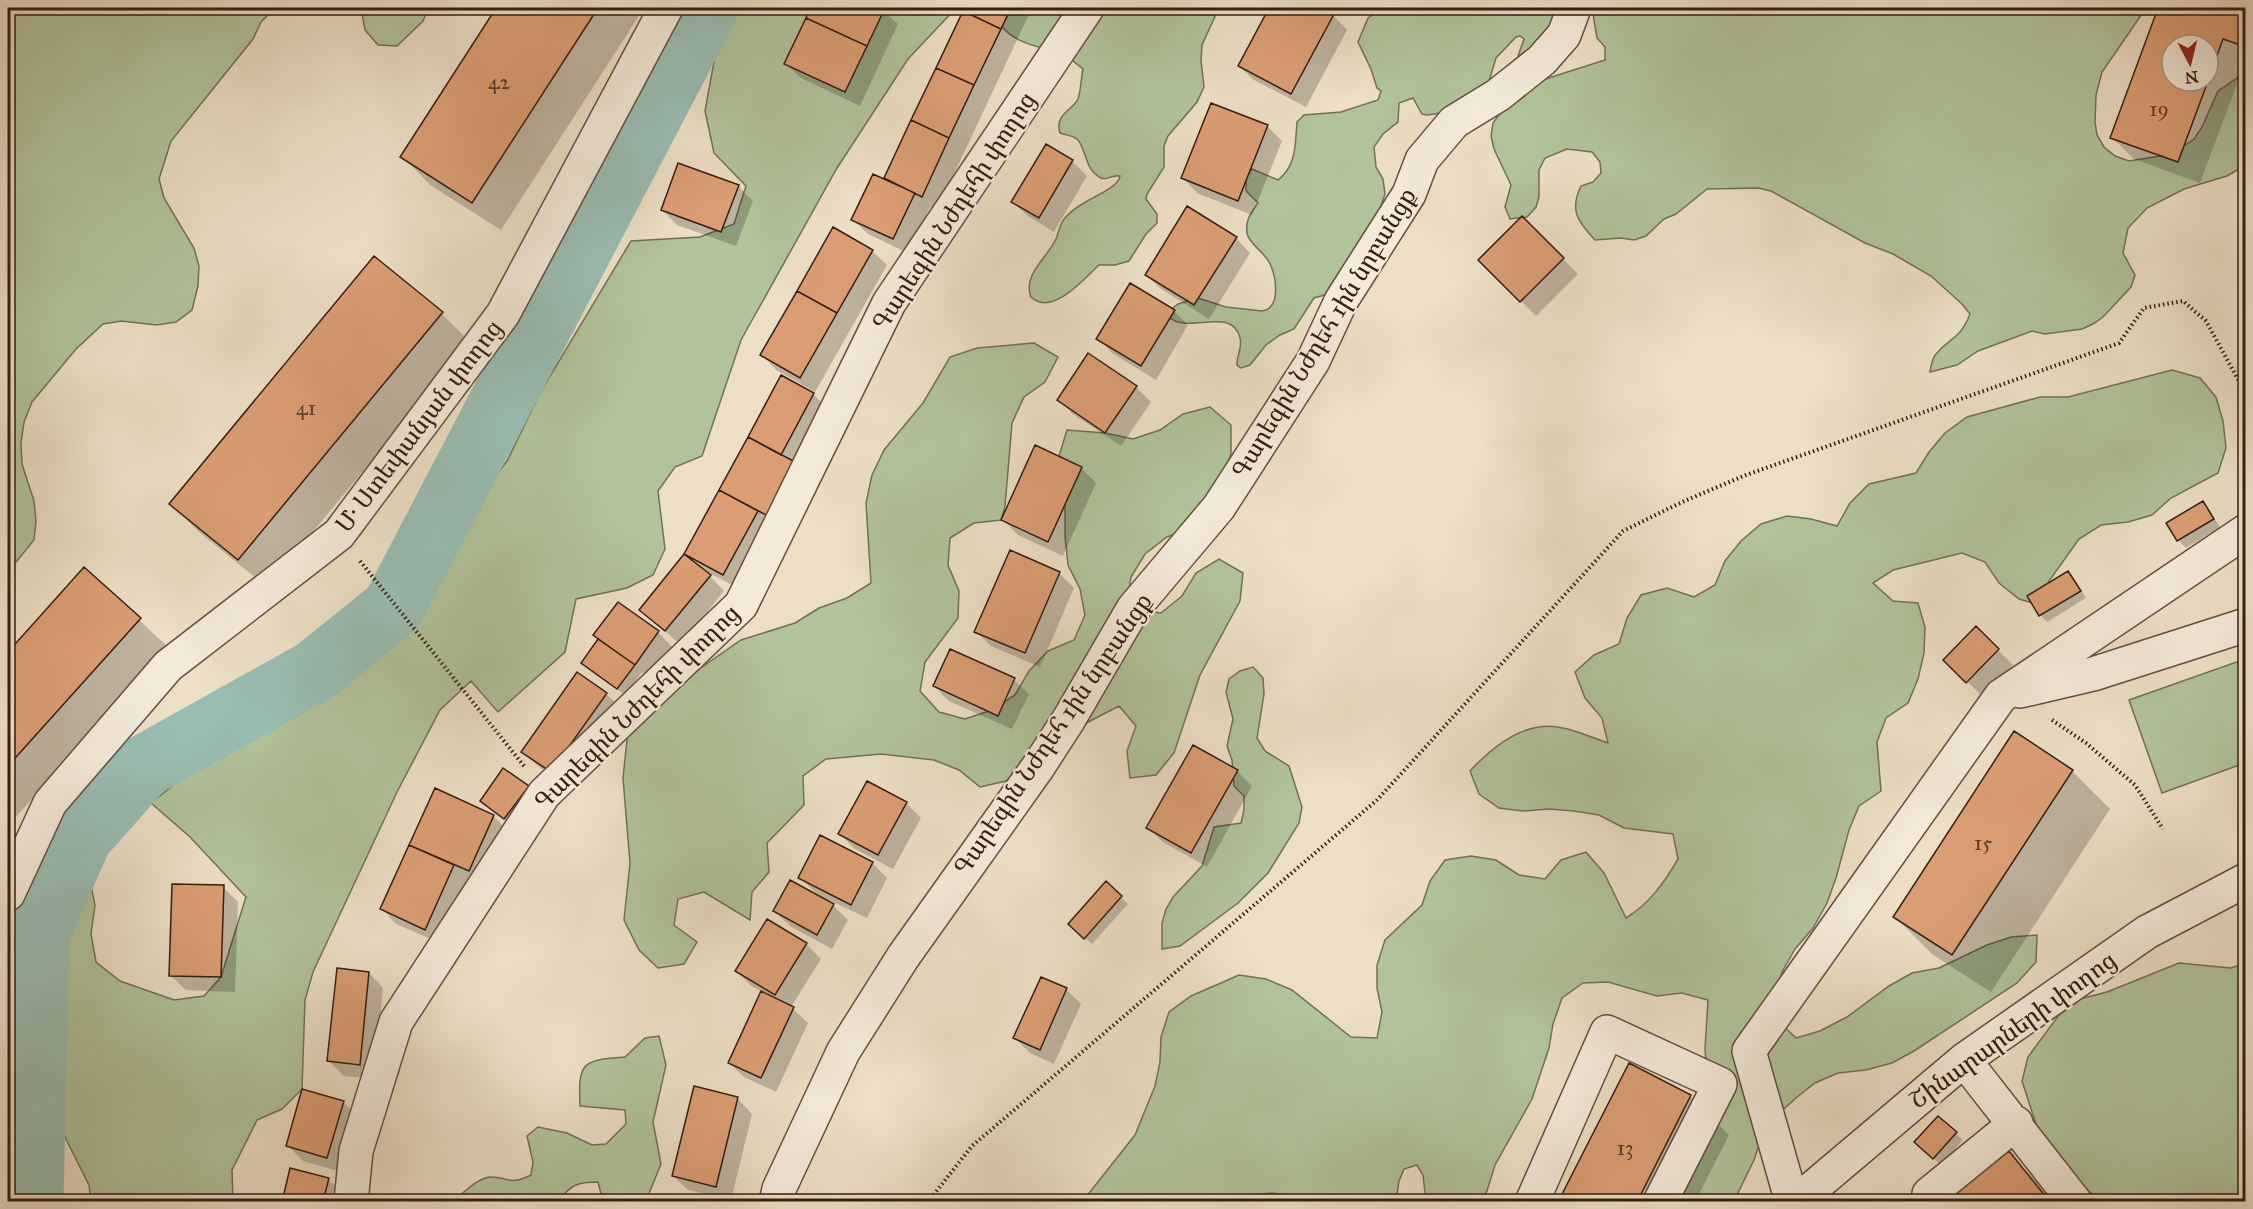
<svg xmlns="http://www.w3.org/2000/svg" width="2253" height="1209" viewBox="0 0 2253 1209" font-family="'IM FELL Great Primer','Noto Serif Armenian',serif">
  <style>
    .green { fill: #b1c39a; stroke: #737056; stroke-width: 1.5 }
    .shadow { fill: #0003; fill-rule: evenodd }
    .lines { fill: none; stroke-linecap: round; stroke-linejoin: round }
    .river { stroke: #99bdb2; stroke-width: 63 }
    .building { fill: #dc9d74; stroke: #351d12; stroke-width: 1.5 }
    .minor-casing { stroke: #634e3f; stroke-width: 36 }
    .path { stroke: #351d12; stroke-width: 4; stroke-dasharray: 1.5 3; stroke-linecap: butt }
    .minor { stroke: #f3eada; stroke-width: 33 }
    .labels { text-anchor: middle; stroke-width: 4.5; stroke-linejoin: round; paint-order: stroke }
    .number-label { font-size: 21px; fill: #5f3d2a }
    .street-label { font-size: 24px; fill: #351d12; stroke: #f3eada }
  </style>
  <rect width="100%" height="100%" fill="#ecdfc6"/>
  <filter id="stains"><feTurbulence type="fractalNoise" baseFrequency=".00333" numOctaves="4"/><feColorMatrix values="0 0 0 0 .2 0 0 0 0 .09 0 0 0 0 .02 0 0 0 .5 -.17"/></filter>
  <radialGradient id="worn" r=".72"><stop offset=".6" stop-color="#630" stop-opacity="0"/><stop offset="1" stop-color="#630" stop-opacity=".3"/></radialGradient>
  <path class="green" d="M8,8H275L261,22L253,39L171,141L159,179L164,198L194,248L199,266L198,286L192,310L176,322L157,325L121,321L103,324L76,349L32,402L24,422L21,443L22,464L34,501L36,521L34,540L8,572Z
    M361,8H428L423,21L397,46L378,45L365,30Z
    M734,8H956L908,59L837,168L741,340L702,456L675,467L658,491L665,549L653,575L627,588L576,599L565,652L498,712L471,681L440,710L398,790L313,972L305,1000L302,1089L282,1109L257,1120L232,1170L233,1201H91L89,1185L51,1109L35,1060L31,978L35,895L89,876L95,905L91,934L96,962L120,981L174,1000L204,996L221,977L246,897L190,837L151,803L258,717L336,647L394,607L507,461L541,391L631,241L700,237L734,224L746,186L714,153L705,111L717,45Z
    M1011,8H1216L1217,12L1202,45L1201,61L1204,87L1197,102L1168,136L1164,146V167L1147,194L1146,199L1157,214V223L1146,234L1129,261L1115,265H1099C1084,279 1052,317 1031,297C1022,275 1048,257 1056,239C1059,232 1060,223 1065,218C1071,211 1077,207 1084,203C1094,196 1118,188 1120,176C1112,174 1107,181 1101,178C1085,170 1087,152 1078,140C1073,135 1066,135 1060,133C1054,114 1074,109 1078,99C1081,90 1081,78 1083,69C1076,63 1068,56 1059,53C1038,46 1017,44 1002,27L1007,9Z
    M1383,8H1557L1555,22L1520,63L1518,56L1524,39L1520,36L1516,37L1496,58L1486,91L1464,110L1427,115L1422,114L1413,98L1399,103L1398,122L1383,134L1374,147L1376,167L1383,179L1385,194L1370,238L1328,294L1314,298L1294,329L1280,335L1266,345L1250,365L1241,368L1237,365C1236,356 1243,348 1240,338C1232,305 1187,335 1169,317V311L1178,304L1198,298L1226,307L1262,311C1282,308 1276,275 1269,262C1264,252 1249,244 1247,233C1245,220 1251,213 1258,203L1246,191V177L1252,169L1278,180C1297,165 1295,144 1297,122L1304,115L1341,112L1378,100L1381,91L1377,88L1371,69L1358,42L1368,18Z
    M1592,8H2146L2102,72L2096,95L2095,122L2097,135L2104,147L2115,156L2129,161L2172,154L2194,139L2202,127L2218,91L2245,73V159L2239,169L2227,176L2184,189L2147,208L2128,228L2123,253L2135,275L2131,287L2103,317L2093,324L2082,329L2045,334L2032,331L1978,351L1957,365L1930,372C1931,366 1932,358 1936,354C1951,336 1960,340 1970,314L1962,304L1931,276L1893,254L1865,243L1771,191L1758,188L1707,189L1676,214L1664,219L1646,236L1634,240L1621,238L1595,240C1578,222 1569,210 1581,186L1593,182L1601,173L1600,162L1592,152L1567,149L1545,158L1539,170V197L1536,207L1527,217L1510,219L1505,207L1511,185L1494,149L1491,136L1493,123L1501,112L1530,84L1605,60V47L1597,38Z
    M1034,343L1058,357L1045,382L1024,397L1012,423L1005,506L1001,520L974,523L950,538L948,565L959,591L958,618L925,662L920,691L939,712L965,719L992,710L1015,695L1029,671L1048,651L1074,640L1085,615L1080,589L1068,565L1065,536V482L1059,456L1067,430L1105,433L1133,439L1160,430L1183,414L1210,407L1231,425V454L1210,507L1193,528L1167,537L1145,554L1131,577L1127,603L1134,609L1161,613L1182,596L1196,573L1219,559L1243,573L1240,601L1200,675L1174,753L1156,775L1130,778L1127,751L1136,726L1119,706L1071,731L1006,781L980,787L959,770L934,760L881,754L826,759L803,776L804,805L767,843L769,872L752,892L750,920L704,892L678,899L674,925L697,942L684,964L658,968L639,950L624,920L630,863L623,778L629,722L649,704L741,640L795,623L819,608L847,598L871,583L866,503L872,475L884,450L923,403L950,357L977,348Z
    M2172,370L2200,378L2216,397L2223,421L2226,448L2218,473L2171,498L2152,515L2128,522L2101,525L2079,539L2049,581L2042,606L2019,599L1999,583L1985,562L1962,553L1893,570L1873,583L1893,601L1918,603L1925,627L1924,653L1918,679L1908,703L1886,718L1877,742L1881,791L1859,806L1849,830L1836,878L1827,903L1813,928L1795,949L1782,972L1776,996L1777,1020L1796,1038L1820,1031L1847,1017L1889,986L1912,973L1939,968L1987,945L2011,937L2037,935L2036,962L2017,983L1914,1051L1892,1063L1866,1070L1838,1073L1815,1083L1796,1098L1776,1116L1762,1136L1754,1160L1734,1201H1657L1709,1100L1705,1049L1708,1000L1682,993L1657,996L1608,982L1583,983L1562,998L1553,1024L1549,1048L1532,1099L1495,1165L1487,1191L1481,1201H1426L1423,1175L1417,1165L1404,1169L1399,1181L1396,1201H1305L1289,1195L1272,1193L1246,1195L1235,1202H1082L1135,1135L1155,1086L1160,1062L1161,1037L1169,1012L1191,996L1239,975L1266,979L1292,990L1351,1037L1377,1038L1382,1012L1377,988V965L1385,940L1422,905L1430,881L1445,860L1471,856L1496,860L1519,875L1545,879L1561,860L1586,852L1604,873L1626,918C1650,903 1664,883 1678,859L1673,834L1624,828L1599,815L1574,811L1549,809L1523,811L1499,808L1479,794L1470,771C1493,746 1526,719 1563,728C1578,731 1593,738 1608,743L1602,718L1585,698L1575,672L1594,655L1619,644L1627,618L1641,595L1667,588L1694,597L1715,585L1725,561L1741,541L1761,524L1787,516L1811,519L1837,526L1850,503L1869,484L1916,473L1929,452L1945,433L1967,417L2040,397H2068Z
    M2245,659V763L2162,793L2129,700Z
    M1253,667L1263,678L1264,694L1257,738L1265,751L1289,766L1302,807L1299,823L1268,873L1238,903L1180,946L1162,949V923L1166,909L1173,897L1202,866L1214,827L1241,823L1244,810V796L1234,786L1232,760L1227,746L1233,719L1226,692L1229,679L1240,671Z
    M2179,963L2231,968L2245,963V1036C2239,1048 2238,1065 2246,1076L2245,1201H2103L2084,1188L2037,1127L2022,1081L2028,1057L2059,1015L2080,999L2107,992Z
    M659,1036L666,1065L653,1122L661,1164L646,1201H599L601,1194L598,1182C577,1182 571,1185 558,1201H455C462,1193 478,1178 490,1177C510,1177 509,1186 531,1175L533,1162L527,1136L538,1127L567,1133L592,1145L606,1144L626,1124L625,1110L580,1106C578,1062 582,1060 625,1057L645,1038Z"/>
  <path class="shadow" d="M498,8H644L501,230L430,185L402,156Z
    M813,8H879L898,24L860,106L801,78L786,64Z
    M966,8H1032L937,210L930,207L908,253L868,234L853,220L884,180Z
    M1271,8H1319L1333,15L1347,30L1306,107L1254,80L1239,66Z
    M2160,8H2246V60L2200,183L2134,159L2112,137ZM2172,45H2208V81H2172Z
    M1267,126L1282,141L1252,215L1197,193L1183,178Z
    M1046,146L1072,161L1087,176L1054,232L1028,216L1013,202Z
    M738,186L753,201L736,246L677,225L662,210Z
    M1522,218L1578,274L1536,316L1480,260Z
    M1236,238L1250,253L1209,319L1161,289L1147,275Z
    M872,251L887,265L815,392L776,370L762,355Z
    M1174,311L1188,325L1156,380L1112,353L1098,338Z
    M442,314L470,342L267,587L199,532L171,504Z
    M782,377L813,394L828,409L738,588L705,571L724,591L681,645L641,610L686,554Z
    M1136,387L1151,402L1121,446L1073,414L1059,400Z
    M1036,447L1081,468L1096,483L1063,556L1018,535L1003,520Z
    M2202,503L2209,510L2220,527L2186,548L2179,541L2169,524Z
    M84,569L168,647L8,826V654Z
    M1059,573L1074,588L1040,667L991,646L976,631Z
    M2068,573L2075,580L2086,598L2047,622L2040,615L2029,596Z
    M1976,628L2013,665L1982,696L1945,660Z
    M658,632L672,647L650,679L642,672L625,695L583,663L599,639Z
    M1014,680L1029,694L1012,729L949,701L934,686Z
    M606,694L621,708L566,786L538,766L523,752Z
    M1237,771L1252,786L1207,867L1163,842L1148,828Z
    M2072,771L2110,809L1991,992L1933,955L1895,917Z
    M528,787L535,794L512,825L489,807Z
    M435,790L493,816L508,831L484,885L469,879L440,943L396,924L382,909Z
    M906,803L921,818L893,869L855,849L840,834Z
    M872,863L887,878L867,918L818,895L800,878Z
    M223,887L238,902L235,992L186,990L171,976Z
    M1121,897L1128,904L1092,944L1077,931Z
    M833,905L848,920L832,949L790,926L775,911Z
    M806,944L821,959L791,1007L808,1023L776,1092L744,1077L729,1063L762,992L751,986L737,971Z
    M369,973L383,988L374,1079L344,1076L329,1061Z
    M1066,989L1081,1004L1054,1064L1030,1053L1015,1038Z
    M1630,1065L1690,1096L1729,1135L1695,1202H1560Z
    M695,1088L738,1099L752,1114L731,1200L688,1190L673,1176Z
    M343,1102L358,1117L342,1172L303,1161L288,1146Z
    M1938,1118L1963,1140L1941,1165L1923,1149Z
    M2009,1153L2056,1202H1962Z
    M328,1179L343,1194L341,1202H284Z"/>
  <g class="lines">
    <path class="river" d="M32,1202L38,934L81,837L143,767L315,671L393,608L707,8"/>
  </g>
  <path class="building" d="M496,8H598L472,203L400,157Z
    M811,8H885L867,46L806,18Z
    M964,8H1011L1001,29L963,11Z
    M1269,8H1322L1334,14L1291,94L1238,66Z
    M2158,8H2243L2239,18L2246,20V47L2223,39L2208,80V45H2172V81H2208L2178,162L2110,138Z
    M963,11L1001,29L974,85L936,68Z
    M806,18L867,46L845,92L784,64Z
    M936,68L974,85L949,138L911,120Z
    M1211,103L1268,125L1238,201L1181,178Z
    M911,120L949,138L922,197L884,178Z
    M1046,144L1073,160L1039,218L1011,202Z
    M678,163L739,185L721,232L661,210Z
    M873,174L915,193L893,239L851,220Z
    M1187,206L1237,237L1194,305L1145,275Z
    M1522,216L1564,258L1520,302L1478,260Z
    M833,227L873,250L837,313L797,291Z
    M374,256L443,312L238,560L169,504Z
    M1130,283L1175,310L1141,366L1096,339Z
    M797,291L837,313L800,378L760,355Z
    M1088,353L1137,386L1105,433L1057,400Z
    M781,375L814,393L781,455L748,437Z
    M748,437L799,464L770,517L719,490Z
    M1035,445L1082,467L1048,542L1001,520Z
    M719,490L758,511L723,575L684,554Z
    M2203,501L2214,519L2177,541L2166,523Z
    M1010,550L1060,572L1025,653L974,632Z
    M684,554L711,575L665,631L639,610Z
    M84,567L141,618L8,766V652Z
    M2068,571L2081,591L2039,616L2027,596Z
    M618,602L659,631L635,665L593,635Z
    M1976,626L1999,649L1966,683L1943,660Z
    M598,639L635,665L617,689L581,663Z
    M950,649L1015,678L998,716L933,686Z
    M577,672L607,693L551,772L521,752Z
    M2014,731L2073,770L1952,955L1893,917Z
    M1193,745L1238,770L1191,853L1146,828Z
    M503,768L529,786L504,819L480,801Z
    M867,781L907,802L878,855L838,834Z
    M435,788L494,815L469,871L409,845Z
    M820,835L873,862L851,905L798,878Z
    M409,845L454,865L425,930L380,909Z
    M790,880L834,904L817,935L773,911Z
    M1106,881L1122,896L1084,939L1068,924Z
    M172,884L224,885L221,977L169,976Z
    M767,919L807,943L775,995L735,971Z
    M337,968L369,972L360,1065L327,1061Z
    M1041,977L1067,988L1040,1050L1013,1038Z
    M761,991L794,1007L761,1078L728,1063Z
    M1629,1063L1691,1095L1637,1202H1558Z
    M694,1086L738,1097L716,1187L672,1176Z
    M302,1089L344,1101L327,1158L286,1146Z
    M1938,1116L1957,1132L1933,1159L1914,1142Z
    M2009,1151L2050,1202H1960L1954,1194Z
    M290,1168L329,1178L323,1202H282Z
    M673,1197L700,1202H672Z"/>
  <g class="lines">
    <defs>
      <path id="minor" d="M2020,691L2093,674L2246,625
        M8,894L50,803L168,666L339,534L503,314L666,8
        M1964,1060L2075,1202
        M351,1202L356,1151L396,1022L544,794L741,605L889,303L1087,8
        M776,1202L779,1189L843,1052L903,957L1038,767L1069,719L1133,609L1219,507L1313,361L1341,301L1409,194L1422,160L1454,122L1498,95L1542,60L1564,35L1574,8
        M1532,1202L1607,1032L1720,1084L1660,1202
        M1792,1202L1749,1051L2001,696L2246,531
        M1796,1202L1964,1060L2147,932L2246,880
        M1935,1202L1929,1194L2016,1123"/>
    </defs>
    <use href="#minor" class="minor-casing"/>
    <path class="path" d="M360,561L524,766
      M2052,720L2086,743L2135,785L2163,829
      M928,1202L972,1146L1377,800L1623,531L1682,502L1746,475L2119,343L2144,308L2183,301L2206,321L2246,394"/>
    <use href="#minor" class="minor"/>
  </g>
  <g class="labels">
    <g class="number-label">
      <text x="499" y="89">42</text>
      <text x="2159" y="116">19</text>
      <text x="306" y="415">41</text>
      <text x="1983" y="850">15</text>
      <text x="1625" y="1155">13</text>
    </g>
    <g class="street-label">
      <text transform="translate(954 211) rotate(-57)" y="8">Գարեգին Նժդեհի փողոց</text>
      <text transform="translate(1324 333) rotate(-59)" y="8">Գարեգին Նժդեհ 1ին նրբանցք</text>
      <text transform="translate(419 426) rotate(-53)" y="8">Մ․ Ստեփանյան փողոց</text>
      <text transform="translate(637 707) rotate(-45)" y="8">Գարեգին Նժդեհի փողոց</text>
      <text transform="translate(1053 734) rotate(-56)" y="8">Գարեգին Նժդեհ 1ին նրբանցք</text>
      <text transform="translate(2013 1030) rotate(-36)" y="8">Շինարարների փողոց</text>
    </g>
  </g>
  <rect width="2253" height="1209" fill="none" stroke="#ecdfc6" stroke-width="30"/>
  <rect x="9" y="9" width="2235" height="1191" fill="none" stroke="#351d12" stroke-width="3"/>
  <rect x="15" y="15" width="2223" height="1179" fill="none" stroke="#351d12" stroke-width="1.5"/>
  <g transform="translate(2190 63) rotate(173)"><circle r="28" fill="#f3eada" stroke="#a7988a" stroke-width="1.5"/>
  <path d="M0-4.5L10 22L0 15L-10 22Z" fill="#8f2418"/>
  <text y="-9" font-size="16" font-weight="bold" text-anchor="middle" fill="#351d12">N</text>
  </g>
  <rect width="100%" height="100%" filter="url(#stains)"/>
  <rect width="100%" height="100%" fill="url(#worn)"/>
</svg>
